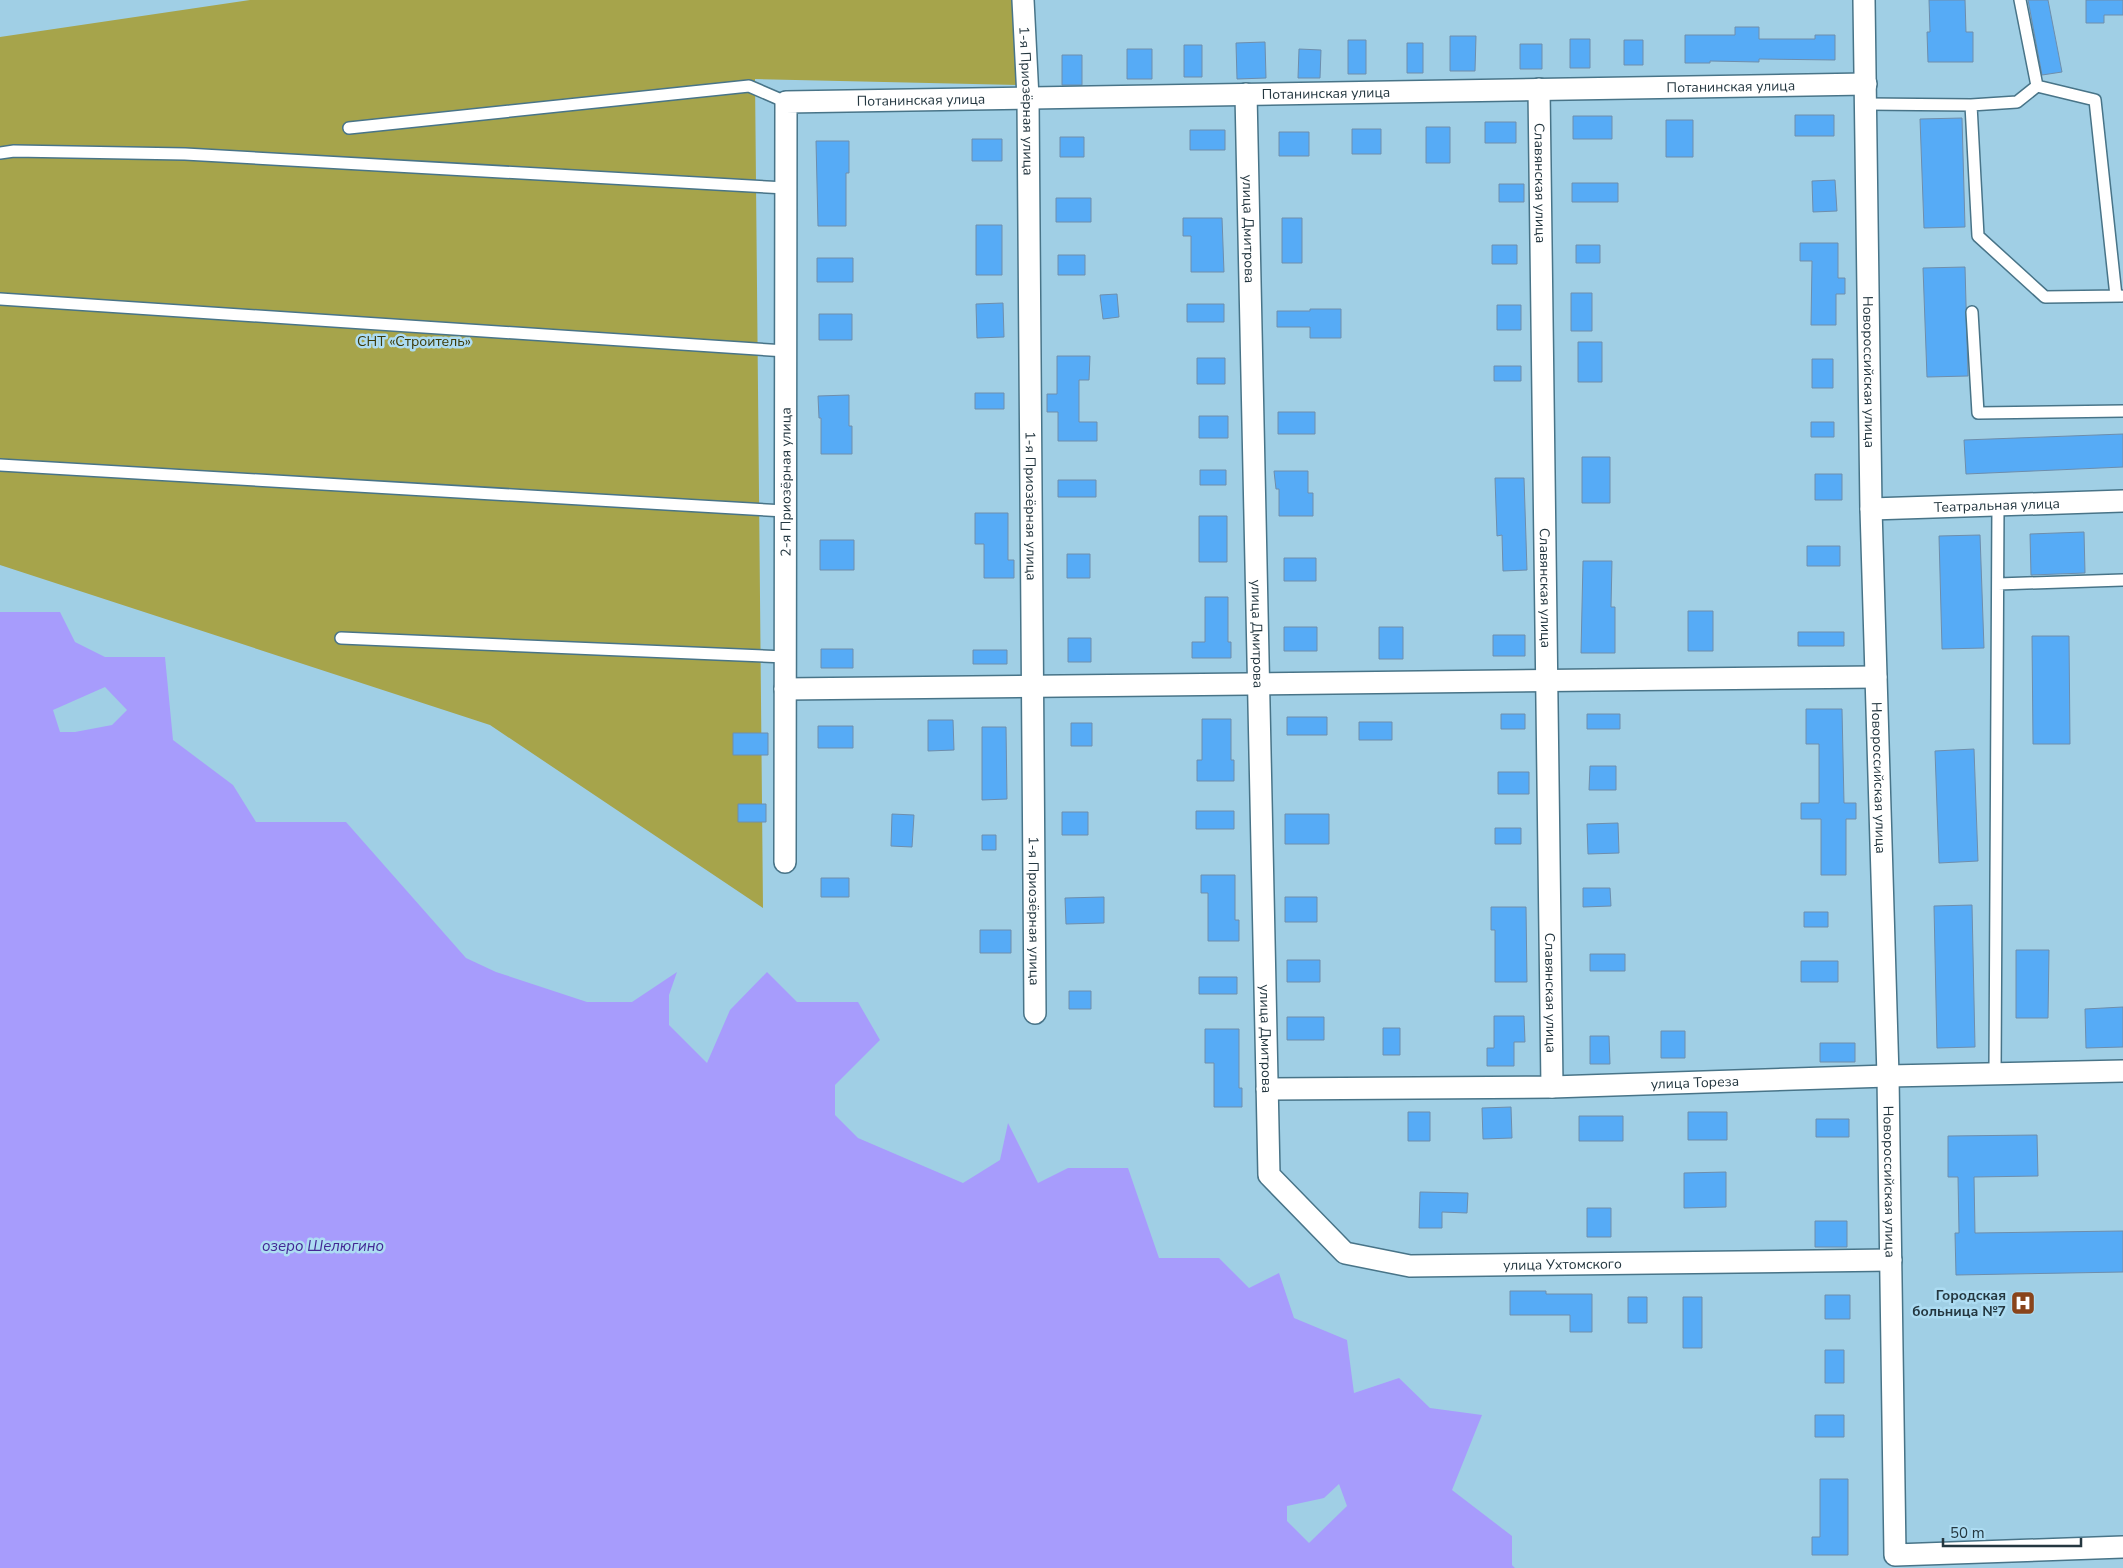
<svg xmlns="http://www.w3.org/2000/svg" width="2123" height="1568" viewBox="0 0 2123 1568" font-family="'Nunito Sans',sans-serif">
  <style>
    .green { fill: #a6a44b }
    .water { fill: #a79cfc; fill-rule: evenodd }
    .building { fill: #56abf6; stroke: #6e8eac }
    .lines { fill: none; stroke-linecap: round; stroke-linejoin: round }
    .lane-casing { stroke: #487488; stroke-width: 14 }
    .street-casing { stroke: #487488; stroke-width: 24 }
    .lane { stroke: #fff; stroke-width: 11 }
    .street { stroke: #fff; stroke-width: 21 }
    .labels { text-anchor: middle; stroke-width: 5; stroke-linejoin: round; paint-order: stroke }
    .street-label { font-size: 14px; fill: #243740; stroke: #addcf2 }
    .park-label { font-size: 14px; fill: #3b3907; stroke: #addcf2 }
    .poi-label { font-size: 14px; font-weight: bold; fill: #243740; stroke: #addcf2; text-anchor: end }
    .water-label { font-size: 15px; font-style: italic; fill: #432794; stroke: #addcf2 }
  </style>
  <rect width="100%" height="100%" fill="#a0cfe5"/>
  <path class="green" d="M250,0H1015L1018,85L755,79L763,908L490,725L0,565V37Z"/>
  <path class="water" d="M0,612H60L75,642L105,657H165L173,740L233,785L256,822H346L466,958L496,972L587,1002H632L677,972L669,995V1025L707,1063L730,1010L767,972L797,1002H858L880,1040L835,1085V1115L858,1138L963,1183L1000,1160L1008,1123L1038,1183L1068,1168H1128L1159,1258H1219L1249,1288L1279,1273L1294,1318L1347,1340L1354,1393L1399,1378L1430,1408L1482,1415L1452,1490L1512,1536V1565L1515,1568H0ZM105,687L127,710L112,725L75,732H60L53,710ZM1339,1484L1347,1506L1309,1543L1287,1521V1506L1324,1498Z"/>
  <path class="building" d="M1929,0H1965L1966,32H1973V62H1928L1927,32H1930Z
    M2028,0H2048L2062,72L2042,75Z
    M2086,0H2123V15H2104V23H2086Z
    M1735,27H1759V39H1815V35H1835V60L1759,59V62L1710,61V63H1685V35H1735Z
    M1450,36H1476L1475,71H1450Z
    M1570,39H1590V68H1570Z
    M1348,40H1366V74H1348Z
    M1624,40H1643V65H1624Z
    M1265,42L1266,78L1237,79L1236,43Z
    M1407,43H1423V73H1407Z
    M1520,44H1542V69H1520Z
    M1184,45H1202V77H1184Z
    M1127,49H1152V79H1127Z
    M1299,49L1321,50L1320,78H1298Z
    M1062,55H1082V85H1062Z
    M1795,115H1834V136H1795Z
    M1573,116H1612V139H1573Z
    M1962,118L1965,227L1924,228L1920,119Z
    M1666,120H1693V157H1666Z
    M1485,122H1516V143H1485Z
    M1426,127H1450V163H1426Z
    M1352,129H1381V154H1352Z
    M1190,130H1225V150H1190Z
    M1279,132H1309V156H1279Z
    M1060,137H1084V157H1060Z
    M972,139H1002V161H972Z
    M816,141H849V173H846V226H818Z
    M1835,180L1837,211L1813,212L1812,181Z
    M1572,183H1618V202H1572Z
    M1499,184H1524V202H1499Z
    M1056,198H1091V222H1056Z
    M1183,218H1222L1224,272H1191V236H1183Z
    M1282,218H1302V263H1282Z
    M976,225H1002V275H976Z
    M1800,243H1838V278H1845V294H1836V325H1811L1812,261H1800Z
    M1492,245H1517V264H1492Z
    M1576,245H1600V263H1576Z
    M1058,255H1085V275H1058Z
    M817,258H853V282H817Z
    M1965,267L1968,376L1927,377L1923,268Z
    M1571,293H1592V331H1571Z
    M1117,294L1119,317L1103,319L1100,295Z
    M1003,303L1004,337L977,338L976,304Z
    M1187,304H1224V322H1187Z
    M1497,305H1521V330H1497Z
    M1310,309H1341V338H1310V327H1277V311H1310Z
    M819,314H852V340H819Z
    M1578,342H1602V382H1578Z
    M1057,356H1090L1089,380H1079V422H1097V441H1058V412H1047V394H1057Z
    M1197,358H1225V384H1197Z
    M1812,359H1833V388H1812Z
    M1494,366H1521V381H1494Z
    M975,393H1004V409H975Z
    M849,395V426H852V454H821V418H819L818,396Z
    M1278,412H1315V434H1278Z
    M1199,416H1228V438H1199Z
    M1811,422H1834V437H1811Z
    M2123,434V467L1966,474L1964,440Z
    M1582,457H1610V503H1582Z
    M1200,470H1226V485H1200Z
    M1274,471H1308V493H1313V516H1279V489H1276Z
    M1815,474H1842V500H1815Z
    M1495,478H1524L1527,570L1503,571L1502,535L1497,536Z
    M1058,480H1096V497H1058Z
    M975,513H1008V560H1014V578H984V544H975Z
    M1199,516H1227V562H1199Z
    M2084,532L2085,573L2031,575L2030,534Z
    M1980,535L1984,648L1942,649L1939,536Z
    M820,540H854V570H820Z
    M1807,546H1840V566H1807Z
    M1067,554H1090V578H1067Z
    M1284,558H1316V581H1284Z
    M1583,561H1612L1611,607H1615V653H1581Z
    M1205,597H1228V642H1231V658H1192V642H1205Z
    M1688,611H1713V651H1688Z
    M1284,627H1317V651H1284Z
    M1379,627H1403V659H1379Z
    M1798,632H1844V646H1798Z
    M1493,635H1525V656H1493Z
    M2032,636H2069L2070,744H2033Z
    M1068,638H1091V662H1068Z
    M821,649H853V668H821Z
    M973,650H1007V664H973Z
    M1806,709H1842L1844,803H1856V819H1846V875H1821V819H1801V803H1819V744H1806Z
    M1501,714H1525V729H1501Z
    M1587,714H1620V729H1587Z
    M1287,717H1327V735H1287Z
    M1202,719H1231V760H1234V781H1197V760H1202Z
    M928,720H953L954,750L928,751Z
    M1359,722H1392V740H1359Z
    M1071,723H1092V746H1071Z
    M818,726H853V748H818Z
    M982,727H1006L1007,799L982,800Z
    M733,733H768V755H733Z
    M1974,749L1978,861L1939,863L1935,751Z
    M1590,766H1616V790H1589Z
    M1498,772H1529V794H1498Z
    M738,804H766V822H738Z
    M1196,811H1234V829H1196Z
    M1062,812H1088V835H1062Z
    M892,814L914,815L912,847L891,846Z
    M1285,814H1329V844H1285Z
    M1618,823L1619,853L1588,854L1587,824Z
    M1495,828H1521V844H1495Z
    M982,835H996V850H982Z
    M1201,875H1235V920H1239V941H1208V893H1201Z
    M821,878H849V897H821Z
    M1583,888H1610L1611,906L1583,907Z
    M1104,897V923L1066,924L1065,898Z
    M1285,897H1317V922H1285Z
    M1972,905L1975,1047L1937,1048L1934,906Z
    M1491,907H1526L1527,982H1495V930H1491Z
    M1804,912H1828V927H1804Z
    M980,930H1011V953H980Z
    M2016,950H2049L2048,1018H2016Z
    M1590,954H1625V971H1590Z
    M1287,960H1320V982H1287Z
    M1801,961H1838V982H1801Z
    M1199,977H1237V994H1199Z
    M1069,991H1091V1009H1069Z
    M2123,1007V1047L2086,1048L2085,1009Z
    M1494,1016H1524L1525,1042H1514V1066H1487V1048H1494Z
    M1287,1017H1324V1040H1287Z
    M1383,1028H1400V1055H1383Z
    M1205,1029H1239V1088H1242V1107H1214V1063H1205Z
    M1661,1031H1685V1058H1661Z
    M1590,1036H1609L1610,1064H1590Z
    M1820,1043H1855V1062H1820Z
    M1511,1107L1512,1138L1483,1139L1482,1108Z
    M1408,1112H1430V1141H1408Z
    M1688,1112H1727V1140H1688Z
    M1579,1116H1623V1141H1579Z
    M1816,1119H1849V1137H1816Z
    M2037,1135L2038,1176L1974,1177L1975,1233L2123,1231V1272L1956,1275L1955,1233H1959L1958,1177H1948V1136Z
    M1726,1172V1207L1684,1208V1173Z
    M1420,1192L1468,1193L1467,1213L1442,1212V1228H1419Z
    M1587,1208H1611V1237H1587Z
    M1815,1221H1847V1247H1815Z
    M1510,1291H1546V1294H1592V1332H1570V1315H1510Z
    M1825,1295H1850V1319H1825Z
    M1628,1297H1647V1323H1628Z
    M1683,1297H1702V1348H1683Z
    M1825,1350H1844V1383H1825Z
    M1815,1415H1844V1437H1815Z
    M1820,1479H1848V1555H1812V1537H1820Z"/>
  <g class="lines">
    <defs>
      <path id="lane" d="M2020,0L2037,86
        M1867,104L1971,105L2017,102L2037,86L2095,100L2116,296
        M1971,105L1978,236L2045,297L2121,296
        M349,128L749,86L786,102
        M0,153L14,151L185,154L786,188
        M0,299L786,351
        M1972,312L1978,413L2123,411
        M0,465L785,511
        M1998,584L2123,580
        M341,638L785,657
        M1995,1074L1998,505"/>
      <g id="street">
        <path id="s1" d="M1023,0L1028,98L1035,1013"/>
        <path id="s2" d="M1864,0L1871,509L1888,1076L1895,1555L2123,1547"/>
        <path id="s3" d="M1539,89L1552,1087"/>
        <path id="s4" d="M1246,94L1269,1175L1345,1253L1410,1266L1891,1260"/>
        <path id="s5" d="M1871,509L2123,501"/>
        <path d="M785,689L1876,677"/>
        <path id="s6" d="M785,862L786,102L1866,84"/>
        <path id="s7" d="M1267,1089L1552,1087L1888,1076L2123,1071"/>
      </g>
    </defs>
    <use href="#lane" class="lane-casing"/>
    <use href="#street" class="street-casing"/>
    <use href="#lane" class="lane"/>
    <use href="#street" class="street"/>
  </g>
  <defs>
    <symbol id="hospital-square" viewBox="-11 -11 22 22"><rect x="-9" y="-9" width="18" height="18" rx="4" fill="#89441b" stroke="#addcf2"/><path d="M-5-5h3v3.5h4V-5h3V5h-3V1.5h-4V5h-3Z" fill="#fff"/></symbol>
  </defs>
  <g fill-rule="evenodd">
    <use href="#hospital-square" x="2009" y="1289" width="28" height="28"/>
  </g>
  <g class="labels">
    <g class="street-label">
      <text dy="5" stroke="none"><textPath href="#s6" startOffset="1705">Потанинская улица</textPath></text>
      <text dy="5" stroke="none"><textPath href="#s6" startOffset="1300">Потанинская улица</textPath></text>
      <text dy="5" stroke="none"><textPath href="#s6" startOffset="895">Потанинская улица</textPath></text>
      <text dy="5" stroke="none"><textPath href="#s1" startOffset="101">1-я Приозёрная улица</textPath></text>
      <text dy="5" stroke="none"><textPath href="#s3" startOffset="94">Славянская улица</textPath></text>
      <text dy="5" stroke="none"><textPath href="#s4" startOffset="135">улица Дмитрова</textPath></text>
      <text dy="5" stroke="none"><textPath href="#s2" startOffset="372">Новороссийская улица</textPath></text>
      <text dy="5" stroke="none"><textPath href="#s6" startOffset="380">2-я Приозёрная улица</textPath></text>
      <text dy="5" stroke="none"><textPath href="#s5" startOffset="126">Театральная улица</textPath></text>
      <text dy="5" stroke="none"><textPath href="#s1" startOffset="506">1-я Приозёрная улица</textPath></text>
      <text dy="5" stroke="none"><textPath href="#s3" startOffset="499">Славянская улица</textPath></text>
      <text dy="5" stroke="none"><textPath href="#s4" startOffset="540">улица Дмитрова</textPath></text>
      <text dy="5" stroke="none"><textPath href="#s2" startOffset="778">Новороссийская улица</textPath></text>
      <text dy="5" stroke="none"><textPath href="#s1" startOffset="911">1-я Приозёрная улица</textPath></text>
      <text dy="5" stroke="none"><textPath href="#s3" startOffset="904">Славянская улица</textPath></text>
      <text dy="5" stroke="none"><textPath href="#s4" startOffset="945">улица Дмитрова</textPath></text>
      <text dy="5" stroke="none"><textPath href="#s7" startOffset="428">улица Тореза</textPath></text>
      <text dy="5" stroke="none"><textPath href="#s2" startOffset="1182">Новороссийская улица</textPath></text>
      <text dy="5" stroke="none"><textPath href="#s4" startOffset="1409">улица Ухтомского</textPath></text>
    </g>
    <g class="park-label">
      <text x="414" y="346">СНТ «Строитель»</text>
    </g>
    <g class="poi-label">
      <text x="2006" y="1300">Городская<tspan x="2006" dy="16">больница №7</tspan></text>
    </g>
    <g class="water-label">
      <text x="323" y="1251">озеро Шелюгино</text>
    </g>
  </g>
  <path d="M1943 1538v8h138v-8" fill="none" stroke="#243740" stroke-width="2.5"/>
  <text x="1950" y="1538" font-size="15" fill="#243740" stroke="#addcf2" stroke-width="4" paint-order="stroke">50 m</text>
</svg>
